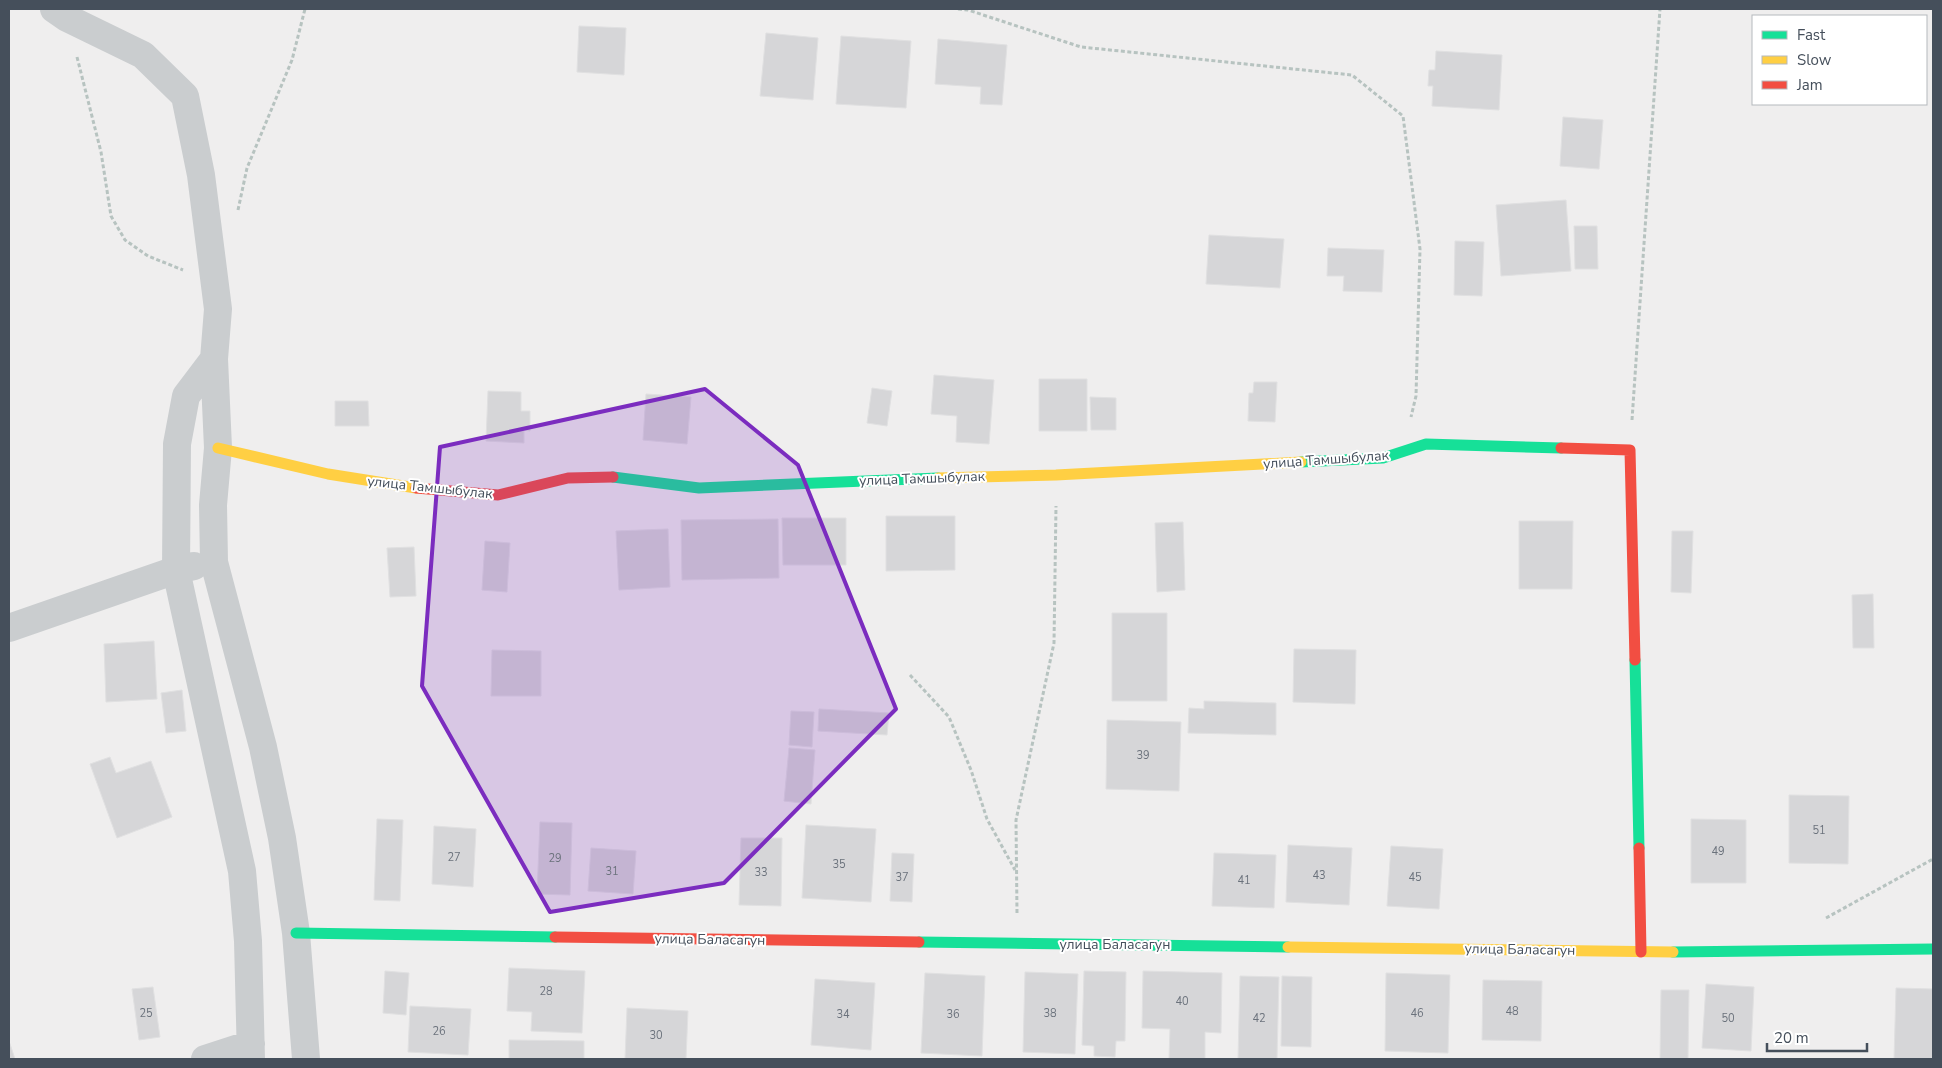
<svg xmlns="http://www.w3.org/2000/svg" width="1942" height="1068" viewBox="0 0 1942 1068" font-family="'Nunito Sans',sans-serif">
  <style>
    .building { fill: #d6d6d8; stroke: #e0e0e1 }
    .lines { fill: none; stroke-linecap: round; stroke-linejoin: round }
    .path { stroke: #b7c3c0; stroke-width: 3; stroke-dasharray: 4 2.5; stroke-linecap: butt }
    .street { stroke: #cacdcf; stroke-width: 28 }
    .fast { stroke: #16e098; stroke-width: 11 }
    .slow { stroke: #ffcf43; stroke-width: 11 }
    .jam { stroke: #f24e42; stroke-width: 11 }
    .marked { fill: #7b2cbf; fill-opacity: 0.2; stroke: #7b2cbf; stroke-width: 4; stroke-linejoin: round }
    .labels { text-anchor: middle; stroke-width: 4; stroke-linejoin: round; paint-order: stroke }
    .number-label { font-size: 11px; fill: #6b727c }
    .street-label { font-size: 14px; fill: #454f5b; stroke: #fff }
  </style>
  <rect width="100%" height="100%" fill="#efeeee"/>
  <path class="building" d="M579,26L626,28L624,75L577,72Z
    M766,33L818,38L813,100L760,96Z
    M841,36L911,41L906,108L836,104Z
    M938,39L1007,45L1002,105L980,104L981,87L935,84Z
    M1436,51L1502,55L1499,110L1432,106L1433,86H1428L1429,70H1435Z
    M1563,117L1603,120L1599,169L1560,166Z
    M1566,200L1571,271L1501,276L1496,205Z
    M1574,226H1597L1598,269H1575Z
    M1209,235L1284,239L1280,288L1206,284Z
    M1455,241L1484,242L1482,296L1454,295Z
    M1328,248L1384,250L1382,292L1343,291L1344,276H1327Z
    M934,375L994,380L989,444L956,442L957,416L931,414Z
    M1039,379H1087V431H1039Z
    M1254,382H1277L1275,422L1248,421L1249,393H1253Z
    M872,388L892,391L887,426L867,423Z
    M488,391L521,392V411H530V431L524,430V443L486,441Z
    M646,394L691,397L687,444L643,440Z
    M1090,397L1116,398V430H1091Z
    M335,401H368L369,426H335Z
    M886,516H955V570L886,571Z
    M782,518H846V565H783Z
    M778,519L779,578L682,580L681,520Z
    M1519,521H1573L1572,589H1519Z
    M1183,522L1185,590L1157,592L1155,523Z
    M668,529L670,587L619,590L616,531Z
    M1672,531H1693L1691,593L1671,592Z
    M485,541L510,543L507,592L482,590Z
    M414,547L416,596L390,597L387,548Z
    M1873,594L1874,648H1853L1852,595Z
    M1112,613H1167V701H1112Z
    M154,641L157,699L106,702L104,644Z
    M1294,649L1356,650L1355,704L1293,702Z
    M492,650L541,651V696H491Z
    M182,690L186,731L166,733L161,693Z
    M1204,701L1276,703V735L1188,733L1189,708L1204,709Z
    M819,709L889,713L887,735L818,731Z
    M791,711L814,712L812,747L789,745Z
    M1107,720L1181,722L1179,791L1106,789Z
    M789,748L815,750L811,804L784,801Z
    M110,757L116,773L151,761L172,817L117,838L90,764Z
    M1789,795L1849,796L1848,864L1789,863Z
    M377,819L403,820L400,901L374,900Z
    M1691,819L1746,820V883H1691Z
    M540,822L572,823L570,895L537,894Z
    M806,825L876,829L871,902L802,898Z
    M434,826L476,829L473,887L432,884Z
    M741,838H782L781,906L739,905Z
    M1288,845L1352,848L1349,905L1286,902Z
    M1391,846L1443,849L1439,909L1387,906Z
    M591,848L636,851L633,894L588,891Z
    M892,853L914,854L912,902L890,901Z
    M1214,853L1276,855L1274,908L1212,906Z
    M509,968L585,971L582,1033L531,1031L532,1012L507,1011Z
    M385,971L409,973L406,1015L383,1013Z
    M1084,971L1126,972L1125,1041H1116L1115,1057L1094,1056V1046L1082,1045Z
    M1143,971L1222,973L1221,1033L1205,1032V1059H1169L1170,1029L1142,1028Z
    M1025,972L1078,974L1075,1054L1023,1052Z
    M925,973L985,976L982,1056L921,1053Z
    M1386,973L1450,975L1448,1053L1385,1051Z
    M1240,976L1279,977L1277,1059H1238Z
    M1282,976L1312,977L1311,1047L1281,1046Z
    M815,979L875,983L871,1050L811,1045Z
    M1483,980L1542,981L1541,1041L1482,1040Z
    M1706,984L1754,987L1751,1051L1702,1048Z
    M153,987L160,1037L139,1040L132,989Z
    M1896,988L1933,989V1059H1894Z
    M1661,990H1689L1688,1059H1660Z
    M410,1006L471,1009L468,1055L408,1052Z
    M627,1008L688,1011L686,1059H625Z
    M509,1040L584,1041V1059H509Z
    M9,1041L15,1059H9Z"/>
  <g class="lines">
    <path class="path" d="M958,9L968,10L1081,47L1352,75L1403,116L1420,249L1416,396L1411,417
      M77,57L101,152L111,216L125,240L148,256L183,270
      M238,210L247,168L292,60L305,9
      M1632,420L1660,9
      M910,675L949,717L971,770L987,819L1015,870
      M1017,913L1016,820L1054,643L1056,506
      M1826,918L1933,859"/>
    <path class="street" d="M54,9L67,18L143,55L185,96L201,175L218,309L214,359L218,448L213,505L214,562L263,747L282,838L296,933L306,1059
      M214,359L186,396L177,444L176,570L242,871L248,941L251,1059
      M9,628L176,570L194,566
      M205,1059L251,1044"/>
    <path class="fast" d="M1301,462L1383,458L1426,444L1561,448
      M613,477L699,488L938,478
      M1635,660L1639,848
      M296,933L555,937
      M919,942L1288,947
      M1673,952L1933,949"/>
    <path class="slow" d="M218,448L328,474L416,488
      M938,478L1056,475L1301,462
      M1288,947L1673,952"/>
    <path class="jam" d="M1561,448L1630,450L1635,660
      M416,488L498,495L568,478L613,477
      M1639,848L1641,952
      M555,937L919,942"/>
  </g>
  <path class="marked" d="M705,389L798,465L896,709L724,883L550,912L422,686L440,447Z"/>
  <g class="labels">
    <g class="number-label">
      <text x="1143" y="759">39</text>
      <text x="1819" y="834">51</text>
      <text x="1718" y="855">49</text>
      <text x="454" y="861">27</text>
      <text x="555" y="862">29</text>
      <text x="839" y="868">35</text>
      <text x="612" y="875">31</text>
      <text x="761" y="876">33</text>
      <text x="1319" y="879">43</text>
      <text x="902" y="881">37</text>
      <text x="1415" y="881">45</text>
      <text x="1244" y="884">41</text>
      <text x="546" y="995">28</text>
      <text x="1182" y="1005">40</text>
      <text x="1512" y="1015">48</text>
      <text x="146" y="1017">25</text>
      <text x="1050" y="1017">38</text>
      <text x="1417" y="1017">46</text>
      <text x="843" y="1018">34</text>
      <text x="953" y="1018">36</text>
      <text x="1259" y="1022">42</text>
      <text x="1728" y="1022">50</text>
      <text x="439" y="1035">26</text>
      <text x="656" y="1039">30</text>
    </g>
    <g class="street-label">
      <text transform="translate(1326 459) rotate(-4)" y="5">улица Тамшыбулак</text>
      <text transform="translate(922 478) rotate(-2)" y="5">улица Тамшыбулак</text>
      <text transform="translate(430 487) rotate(6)" y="5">улица Тамшыбулак</text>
      <text transform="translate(710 939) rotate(1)" y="5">улица Баласагун</text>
      <text x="1115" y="949">улица Баласагун</text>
      <text transform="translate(1520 949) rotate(1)" y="5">улица Баласагун</text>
    </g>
  </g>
  <rect width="1942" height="1068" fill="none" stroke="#454f5b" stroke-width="20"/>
  <rect x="1752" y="15" width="175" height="90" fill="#ffffff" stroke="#b5b9bd"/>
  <rect x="1762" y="31" width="25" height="8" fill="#16e098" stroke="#b5b9bd"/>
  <text x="1797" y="40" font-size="15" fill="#454f5b">Fast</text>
  <rect x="1762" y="56" width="25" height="8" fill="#ffcf43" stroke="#b5b9bd"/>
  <text x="1797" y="65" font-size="15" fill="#454f5b">Slow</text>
  <rect x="1762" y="81" width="25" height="8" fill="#f24e42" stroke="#b5b9bd"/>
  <text x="1797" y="90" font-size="15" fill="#454f5b">Jam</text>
  <path d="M1767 1043v8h100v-8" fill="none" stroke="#454f5b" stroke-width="2.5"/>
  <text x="1774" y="1043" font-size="15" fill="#454f5b" stroke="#ffffff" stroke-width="4" paint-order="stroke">20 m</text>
</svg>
